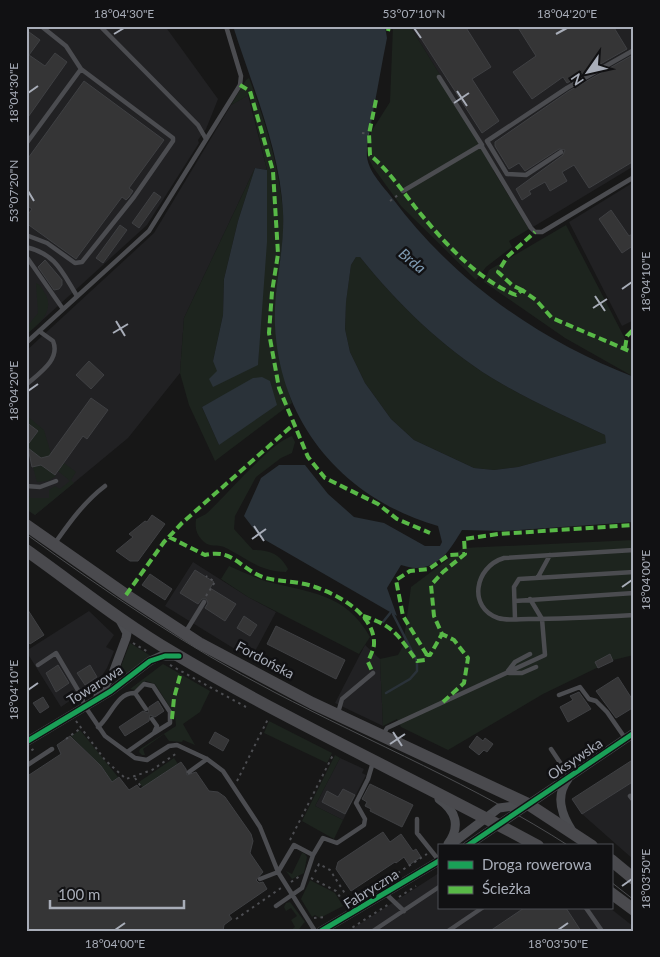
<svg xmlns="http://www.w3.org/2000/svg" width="660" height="957" viewBox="0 0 660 957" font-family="Lato,sans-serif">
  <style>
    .built { fill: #212123 }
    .green { fill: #1d241e; fill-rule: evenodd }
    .water { fill: #2a3239; fill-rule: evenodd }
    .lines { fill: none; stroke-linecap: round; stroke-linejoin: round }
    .stream { stroke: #2a3239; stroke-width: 2.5 }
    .building { fill: #353536; stroke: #3f4043 }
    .path { stroke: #4d4e52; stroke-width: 2; stroke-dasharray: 2.5 4; stroke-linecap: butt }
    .lane { stroke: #4b4c50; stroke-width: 4.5 }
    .street { stroke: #4b4c50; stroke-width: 9 }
    .secondary { stroke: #4a4a4e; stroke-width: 12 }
    .tram { stroke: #4b4c4f; stroke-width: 1 }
    .quiet { stroke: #58b947; stroke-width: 4; stroke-dasharray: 8 4; stroke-linecap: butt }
    .cycleway-casing { stroke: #111113; stroke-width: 8 }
    .cycleway { stroke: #1a9f57; stroke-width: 5 }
    .ticks { fill: none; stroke: #a8adb8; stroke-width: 2 }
    .labels { text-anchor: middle; stroke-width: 5; stroke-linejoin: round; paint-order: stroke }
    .street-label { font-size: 14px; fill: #a8adb8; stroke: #111113 }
    .water-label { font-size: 15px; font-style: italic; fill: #7f9bb3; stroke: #111113 }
    .neatline { fill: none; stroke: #a8adb8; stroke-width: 2 }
    .ticks-label { font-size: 12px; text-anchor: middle; fill: #a8adb8 }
  </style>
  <rect width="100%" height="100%" fill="#171717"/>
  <path class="built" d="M26,26H165L218,99L206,129L198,140L199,143L147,225L26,335Z
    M410,26H634V166L533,227Z
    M248,95L267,170L255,168L184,318L180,373L128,438L35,515L26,509V351L154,233L231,105Z
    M634,182V320L622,326L569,222Z
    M193,562L248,597L276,612L251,659L165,606Z
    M89,611L114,635L106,647L114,651L107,668L99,680L61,707L26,651Z
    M365,645L380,659L383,726L335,703Z
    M340,758L364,769L362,773L366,775L343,820L315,806Z
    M634,781V860L582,814Z
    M439,873V908H610L634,927V931H349Z"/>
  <path class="green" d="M393,26H410L496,166L493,170L529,229L509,241L512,247L486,267L476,280L401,206L373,167L368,157L371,132L390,102Z
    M249,78C265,120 279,166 283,211C285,240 279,269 276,298C273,334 281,369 292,403L215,461L189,405L180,373L184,318L255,168L238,221L224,279L223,315L213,361L258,364L267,170L249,95L231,105L246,80ZM219,398V445L202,407Z
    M566,225L634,356V377L565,338L484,282L489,270Z
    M356,257H360C398,304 441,346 492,378C528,400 567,417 605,435L607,443L518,467L494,470L474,468L414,440L391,419L365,383L350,352L345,329L346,301L351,265Z
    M36,283C41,285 43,290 46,295C54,313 38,324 26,335V328L38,313Z
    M26,415L44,430L51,454L48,458H41L26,447L38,431L26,424Z
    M292,436L295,442L292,453L281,458L256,477L235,516L234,529L253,550C270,550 280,554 288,569L286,572C258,571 247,558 224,547C217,544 210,548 203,541C196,534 195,528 196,519L206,514C225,497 271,442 292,436Z
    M64,463L76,472L71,480L74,483L35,515L26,509V490L30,498H49V490L55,486L60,489L70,481L58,471Z
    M43,465L56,476L48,481L37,482L33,467Z
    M634,540V655L613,660L543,694L448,750L401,727L397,719L383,726L380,659L398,655L403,646L411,587L463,548Z
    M229,566C241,571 253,577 265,581C309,593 345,592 370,637L359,654L248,597L221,579Z
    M130,643L151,656L118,682H115Z
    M163,664L210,691L200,712L183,724L195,745L183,740L182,742L169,741L164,734L143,749L145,755H142L139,752L140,749L176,726L175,715L155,684L146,681L135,690L130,689Z
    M269,721L332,753L327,763L264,733Z
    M80,730L118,777L112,782L101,766L71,736Z
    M335,755L340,758L315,806L343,820L334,839L302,821Z
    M174,758L178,764L143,788L139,782Z
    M296,850L305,854L307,857L304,873L292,879L286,871L292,874L302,853Z
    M310,880L335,893L343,906L320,918L315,915L312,917L301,899Z
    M290,902L305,922C299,927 302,931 290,931L295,927L291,920L297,916L291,908L286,911L284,907L286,903Z"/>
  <path class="water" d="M233,26H385L387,38C382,62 378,87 373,112C371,127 366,143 367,157C369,173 384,187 393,199C453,280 540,341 634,377V522L504,531L462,530C451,548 440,568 416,568C411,568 406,566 401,565L387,588L397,616L260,537L244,516L261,478L279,465H305L328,494L354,517L384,523L425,546H440L442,542L438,526C344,499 280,424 275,326C273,288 285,251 283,212C280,149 252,86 233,26ZM356,257H360C398,304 441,346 492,378C528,400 567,417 605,435L606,443L518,467L494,470L474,468L414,440L391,419L365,383L350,352L345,329L346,302L351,265Z
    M255,168L267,170V242L258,365L213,387L209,379L217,371L213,361L223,315L224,279L238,221Z
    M262,377L270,381L277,405L219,445L202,407L253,378Z"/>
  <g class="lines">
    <path class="stream" d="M383,622L391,612
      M386,693L410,679L417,671V661L393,614"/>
  </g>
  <path class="building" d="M413,26H465L491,67L472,79L499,121L482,133Z
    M517,26H613L627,49L567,83L563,77L532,99L513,72L536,56Z
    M29,32L40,40L29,55L45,66L55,53L67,62L26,120V36Z
    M631,56L634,60V161L589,188L574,165L562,172L567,181L550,191L545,182L529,191L531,194L522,200L516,189L563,155L565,150L559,149L525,171L519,163L509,169L495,146V142L569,91Z
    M84,81L164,140L129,188L133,191L129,197L126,200L122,197L76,259L26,223V217L32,209L26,205V161Z
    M154,192L161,197L139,228L132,223Z
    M611,210L629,236L634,233V245L622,253L599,219Z
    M120,225L127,230L103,263L96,258Z
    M45,260L62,280V285L59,289L54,290L38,267Z
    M89,361L104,375L91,389L76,375Z
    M91,398L108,410L87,439L83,436L55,475L41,465L32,467L28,448L41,458L49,456Z
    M26,422L38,431L26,447Z
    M152,515L165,524L138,561H130L116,551L133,537L129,534L145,521L147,522Z
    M195,570L214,582L210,588L236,604L225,621L205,608L208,603L206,599H202L198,604L180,593Z
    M150,574L172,589L165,600L142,585Z
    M26,607L44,635L30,644L26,639Z
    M244,616L257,625L250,636L237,628Z
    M276,626L345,660L336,679L267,644Z
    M610,654L613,661L598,668L595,662Z
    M58,665L69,683L56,692L46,673Z
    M90,665L97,677L85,685L77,673Z
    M618,677L634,702V707L616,718L596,691Z
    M579,692L591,709L568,722L560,707L573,700L570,696Z
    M43,697L49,707L40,713L33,703Z
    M158,701L164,711L155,717L150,715L149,721L125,736L119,727L143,711L148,713L149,707Z
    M215,732L229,740L223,751L209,743Z
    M70,736L101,766L112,782L119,777L129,790L137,785L140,789L181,762L186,769L187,775L196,772L209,791L218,792L225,797L251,834L253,841L250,853L263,872L256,880L259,883L263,882L267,889L229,915L232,919L224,925L223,931H26V777L61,754L57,745Z
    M477,736L483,741L485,738L493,744L487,752L484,750L479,755L469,747Z
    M634,759V781L582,814L572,799Z
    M370,784L413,805L402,827L370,811L371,809L365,806L367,802L362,799Z
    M343,789L355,795L345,814L322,802L327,791L338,797Z
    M383,832L390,842L401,834L413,851L416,849L421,857L409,865L404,857L396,863L395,862L351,891L336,869L338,862Z
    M524,908H566L581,931H490Z"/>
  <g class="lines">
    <path class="path" d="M383,26L388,29
      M362,133L369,134
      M390,201L398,195
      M206,596L215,582L206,576
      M133,643L148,652
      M170,665L246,707
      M76,721L105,760L126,779L152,770L177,753
      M66,739L81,728
      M26,754L35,748
      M135,778L142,788
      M237,781L268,719
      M290,840L334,753
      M315,872L319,864L330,870L351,903
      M311,878L336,891L346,906
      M387,880L427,854
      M291,882L300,876
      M399,897L416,886
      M314,918L325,917
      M236,919L281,888
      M347,931L389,904"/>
    <path class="lane" d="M100,26L198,125L206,139
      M439,77L482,145
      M26,144L81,69
      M561,152L526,175L507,174L487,141L567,88L634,50
      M403,191L481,145L531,228L535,232H542L634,177
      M26,235L47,243L75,263L82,262L134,197L173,141V138L81,69L66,46L41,26
      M26,247C56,254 62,272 77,296
      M26,256L63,309
      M26,343L149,231L240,85L241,76L226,26
      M26,385C38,374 61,360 53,341L39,331
      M26,486L40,487L56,481
      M55,543C70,522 84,502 105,486
      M634,550L504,558C474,567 468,608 498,618C508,621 519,619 529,619C564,619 599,617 634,615
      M538,577L550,555
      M515,601L634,593
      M515,619L514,587L519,579L634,572
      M185,633L204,602
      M38,665L56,653L82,697L84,705L105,736L135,758L147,760L169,746L177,745L207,759L223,771L260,827L278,872L315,931
      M508,671L515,662L530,654
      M509,673H522L536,667
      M135,693L144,684L153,686L170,712V723L154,733
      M559,695L580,687L589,699L596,701L607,712L625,738
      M338,713L342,699L373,673
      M98,727C111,716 117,692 135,693L146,709
      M383,735L387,728L545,655L542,619L530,599
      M551,749L569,776
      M127,752L154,733L157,726L152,719
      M26,766L52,749
      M189,772L207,759
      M630,796L634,801
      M417,819V833L437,858
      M260,879L278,872L294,845L313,855
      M386,894L404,911
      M276,906L302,888L313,855L323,838L337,843L364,825L365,819L356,803L368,779L373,762
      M586,908L602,931
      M373,931L439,887
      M448,931L482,908"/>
    <path class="street" d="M98,696L113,673L126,638L127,633L120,620
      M26,742L111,691L150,661L161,656H176
      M568,779C555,796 561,814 572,831
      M439,799C456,811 461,826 448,844
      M449,846L499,808L528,804
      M467,846L634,733
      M321,931L439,861"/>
    <path class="secondary" d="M26,525L126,595L199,643L312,703L528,804L592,846
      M26,550C74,584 121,622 172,652C291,723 417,780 538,846
      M611,860L634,879
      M611,893L634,910"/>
    <path class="tram" d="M26,534C106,592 187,647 274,692C372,743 476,786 569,846
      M611,882L634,900"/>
    <path class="quiet" d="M388,31L389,26
      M240,85L250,91L273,171L278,254L272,292L269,333L279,388L308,457L325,478L378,504L397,519L430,533
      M376,100L369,134L370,155C388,170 401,189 415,207C442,240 476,279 516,295L522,290L536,300L552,318L634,353
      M522,290L512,285L498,272L507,257L535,232
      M625,348L627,336L634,329
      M169,537L205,555C234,548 240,570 266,578C282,582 299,581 315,587C339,595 375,615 374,644C374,649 370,656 368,662L373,673
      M126,595L164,542L182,523L294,424
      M363,616C395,626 398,636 417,661L425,660L427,655H430L442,634
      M427,655L403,616L396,580L410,571L429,569L449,555L465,554
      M443,702L464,683L468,658L454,640L442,634L434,616L431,585L443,572L465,554L464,539L498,534L634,525
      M172,719L174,698L181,672"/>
    <defs>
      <path id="cycleway" d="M26,742L111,691L150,661L165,656H179
        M467,846L634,733
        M321,931L439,861"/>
    </defs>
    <use href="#cycleway" class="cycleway-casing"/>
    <use href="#cycleway" class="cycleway"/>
  </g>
  <path class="ticks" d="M414,28L421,38M114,34L124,28M556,34L567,28M457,91L467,106M28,93L38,86M454,103L469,93M28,191L34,201M622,289L632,282M595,296L605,311M593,308L607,299M116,321L125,336M113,333L128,324M28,391L38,384M254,526L264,541M252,539L266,529M622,587L632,580M28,690L38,683M393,732L402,746M390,744L405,734M622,886L632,879M115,930L125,923M558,930L568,923"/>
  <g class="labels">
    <g class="street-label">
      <text transform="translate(265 660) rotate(28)" y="5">Fordońska</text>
      <text transform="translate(95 685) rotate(-32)" y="5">Towarowa</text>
      <text transform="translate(575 759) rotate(-34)" y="5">Oksywska</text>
      <text transform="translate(371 889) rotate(-32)" y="5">Fabryczna</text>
    </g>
    <g class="water-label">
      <text transform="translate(412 261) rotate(40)" y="5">Brda</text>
    </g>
  </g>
  <rect width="660" height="957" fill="none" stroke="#111113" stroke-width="55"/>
  <rect x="438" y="844" width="175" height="65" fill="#111113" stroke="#4d4f55"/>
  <rect x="448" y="861" width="25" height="8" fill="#1a9f57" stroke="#4d4f55"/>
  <text x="482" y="870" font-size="15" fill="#a8adb8">Droga rowerowa</text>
  <rect x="448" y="886" width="25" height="8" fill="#58b947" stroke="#4d4f55"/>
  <text x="482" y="894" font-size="15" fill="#a8adb8">Ścieżka</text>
  <g transform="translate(588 72) rotate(236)" stroke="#111113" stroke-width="4" paint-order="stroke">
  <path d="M0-4L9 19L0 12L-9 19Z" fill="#a8adb8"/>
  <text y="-8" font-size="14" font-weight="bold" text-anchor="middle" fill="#a8adb8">N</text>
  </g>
  <path d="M50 900v8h134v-8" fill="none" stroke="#a8adb8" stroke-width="2.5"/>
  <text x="58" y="900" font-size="15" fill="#a8adb8" stroke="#111113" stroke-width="4" paint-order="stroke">100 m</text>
  <rect x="28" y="28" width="604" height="902" class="neatline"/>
  <g class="ticks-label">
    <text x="124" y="18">18°04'30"E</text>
    <text x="414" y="18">53°07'10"N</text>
    <text x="567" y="18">18°04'20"E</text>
    <text transform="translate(14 93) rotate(-90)" y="4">18°04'30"E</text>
    <text transform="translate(14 191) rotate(-90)" y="4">53°07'20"N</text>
    <text transform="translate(646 282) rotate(-90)" y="4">18°04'10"E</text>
    <text transform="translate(14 391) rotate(-90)" y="4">18°04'20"E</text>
    <text transform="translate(646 580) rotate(-90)" y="4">18°04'00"E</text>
    <text transform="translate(14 690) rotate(-90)" y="4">18°04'10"E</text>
    <text transform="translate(646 879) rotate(-90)" y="4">18°03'50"E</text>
    <text x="115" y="948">18°04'00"E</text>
    <text x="558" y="948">18°03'50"E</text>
  </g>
</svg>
